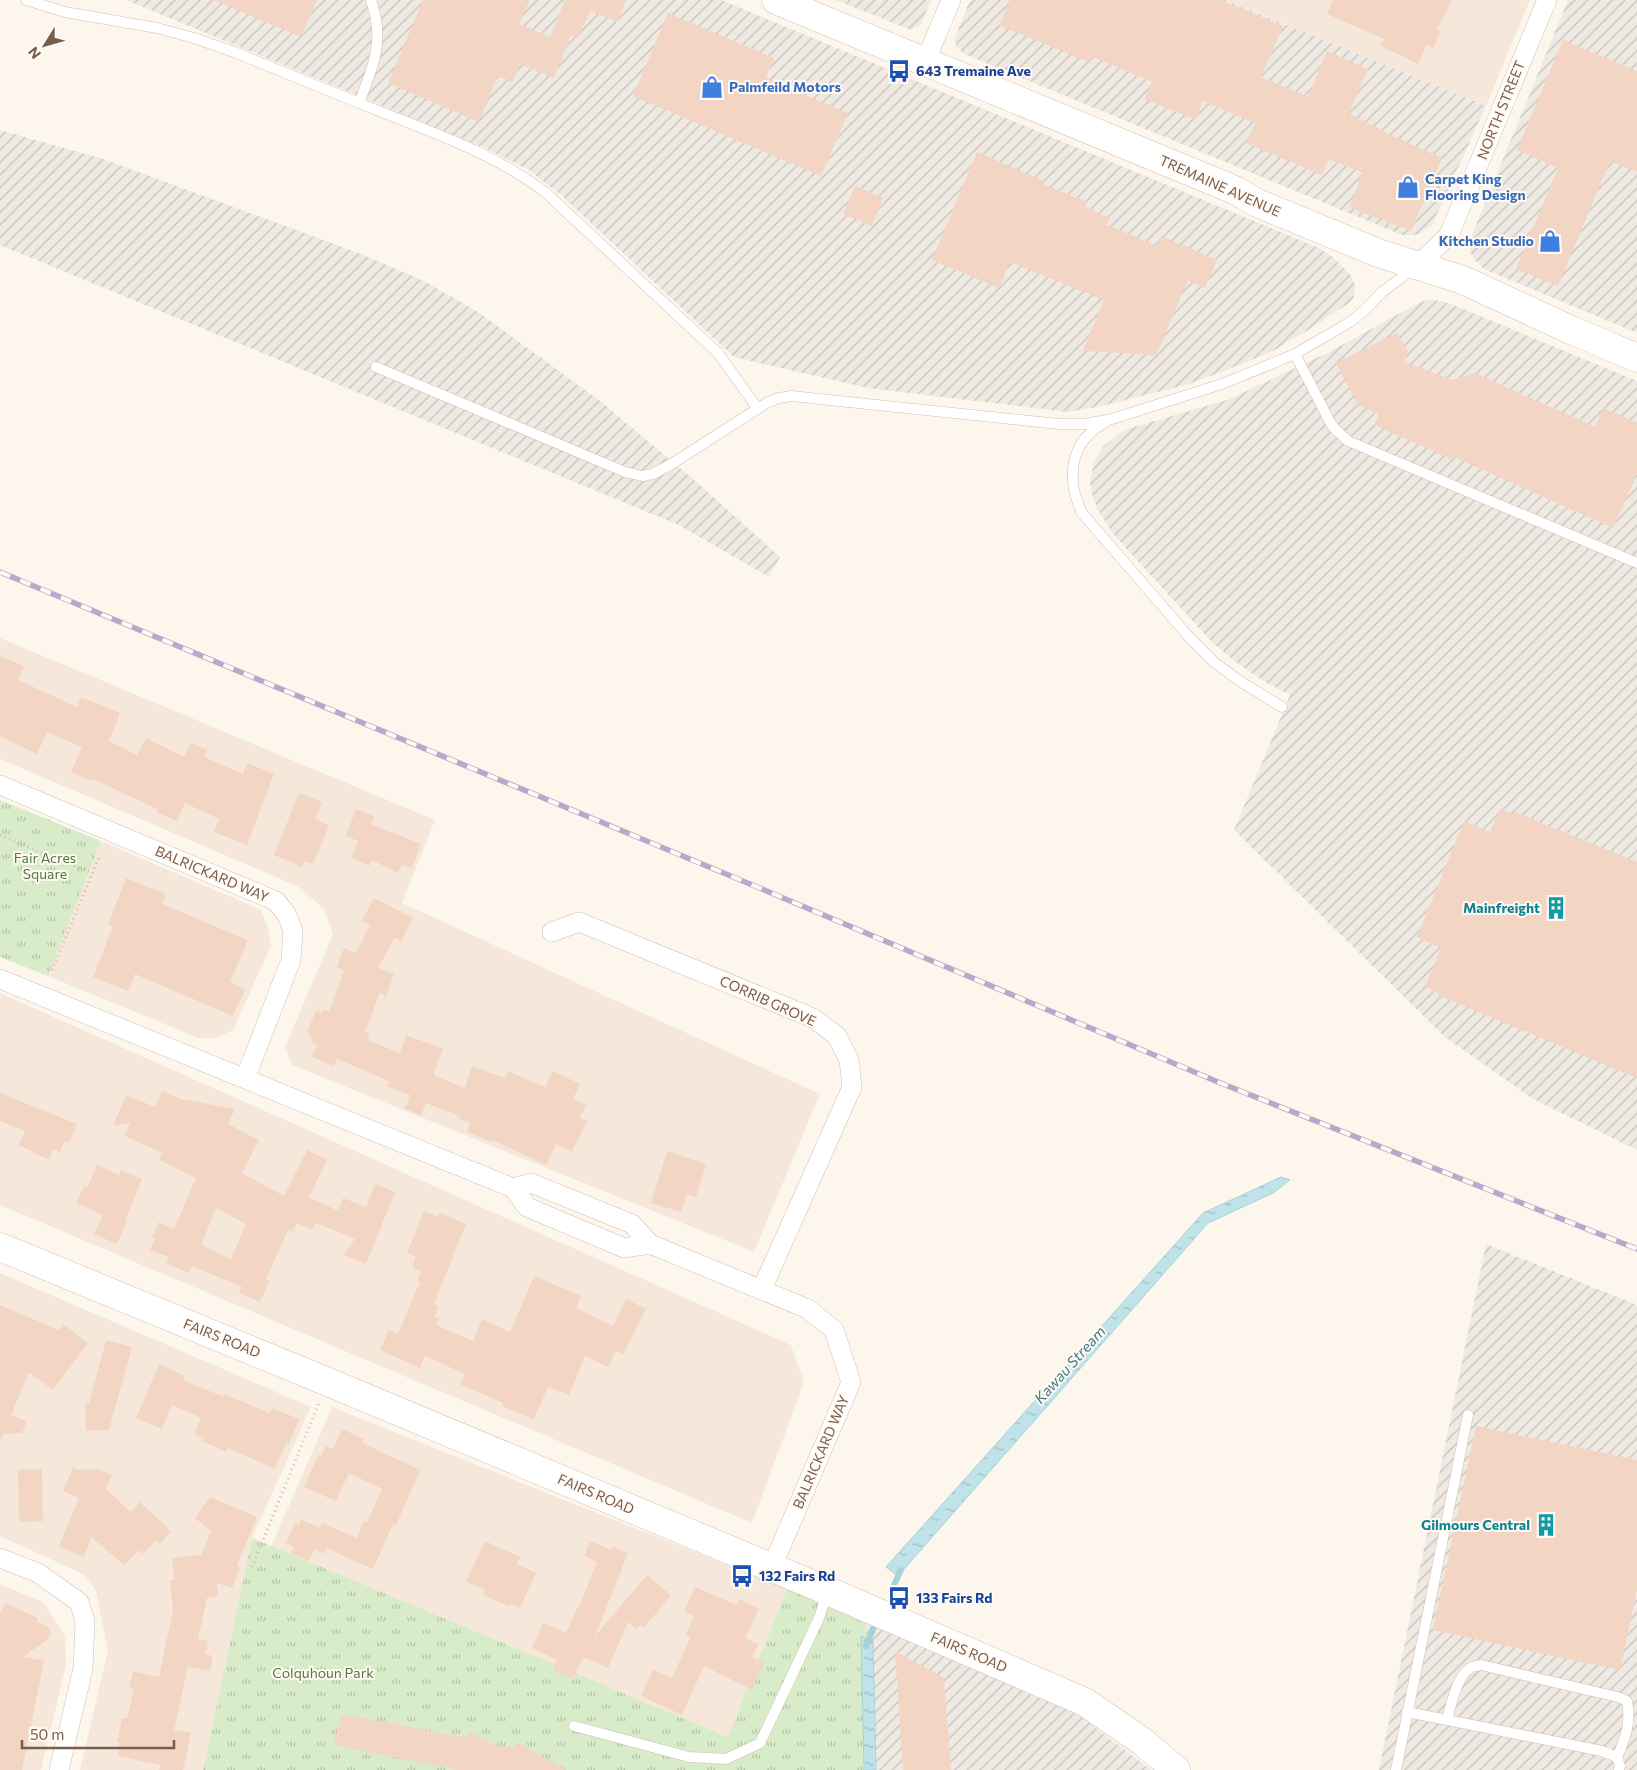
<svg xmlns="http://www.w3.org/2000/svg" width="1637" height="1770" viewBox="0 0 1637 1770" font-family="Commissioner,sans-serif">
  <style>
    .residential { fill: #f5e8da }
    .industrial { fill: url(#industrial-furrows) }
    .park { fill: url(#park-tufts) }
    .water { fill: url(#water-ripples); stroke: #a5d3da }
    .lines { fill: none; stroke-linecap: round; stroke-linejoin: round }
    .stream { stroke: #a5d3da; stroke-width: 6 }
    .building { fill: #f3d5c3; fill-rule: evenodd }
    .lane-casing { stroke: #d1beb0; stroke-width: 11 }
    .street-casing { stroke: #d1beb0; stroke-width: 20 }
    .secondary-casing { stroke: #d6c0b0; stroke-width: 29 }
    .path { stroke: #d9b8a5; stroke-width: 3; stroke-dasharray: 1 4; stroke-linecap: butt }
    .lane { stroke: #fff; stroke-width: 10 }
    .street { stroke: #fff; stroke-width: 19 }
    .secondary { stroke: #fff; stroke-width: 28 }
    .rail-casing { stroke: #b9a8c9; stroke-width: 5.5 }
    .rail { stroke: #fffaf3; stroke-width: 4; stroke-dasharray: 11; stroke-linecap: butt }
    .labels { text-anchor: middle; stroke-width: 4; stroke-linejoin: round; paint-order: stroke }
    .transit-label { font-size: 14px; font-weight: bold; fill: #164399; stroke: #fffaf3; text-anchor: start }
    .shop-label { font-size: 14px; font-weight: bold; fill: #366cbe; stroke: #fffaf3; text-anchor: start }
    .street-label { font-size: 14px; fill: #7a5c4d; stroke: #fffaf3 }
    .park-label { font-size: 14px; fill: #537a41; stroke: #fffaf3 }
    .culture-label { font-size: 14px; font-weight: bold; fill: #0d838f; stroke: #fffaf3; text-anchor: end }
    .water-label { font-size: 15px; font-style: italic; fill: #437c86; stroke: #fffaf3 }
  </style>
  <defs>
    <pattern id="industrial-furrows" width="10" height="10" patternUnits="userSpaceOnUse" patternTransform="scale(1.25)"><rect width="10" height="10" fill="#efe9e4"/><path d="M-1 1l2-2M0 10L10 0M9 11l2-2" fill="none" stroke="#c7c0bb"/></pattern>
    <pattern id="park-tufts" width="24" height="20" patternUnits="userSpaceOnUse" patternTransform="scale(1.25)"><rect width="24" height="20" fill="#d8ecc9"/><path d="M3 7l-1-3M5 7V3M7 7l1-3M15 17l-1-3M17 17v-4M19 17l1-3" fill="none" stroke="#b4c2a5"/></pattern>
    <pattern id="water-ripples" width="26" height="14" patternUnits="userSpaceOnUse" patternTransform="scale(1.25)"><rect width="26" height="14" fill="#bfe3e8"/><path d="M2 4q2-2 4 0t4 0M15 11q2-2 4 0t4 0" fill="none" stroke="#a0bbbe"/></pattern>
  </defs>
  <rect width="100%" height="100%" fill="#fdf6ec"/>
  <path class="residential" d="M1225,0H1530L1486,106Z
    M0,638L435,820L402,903L820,1094L754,1252L292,1065L285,1047L333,934L324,909L297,886L0,759Z
    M101,841L261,910L268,927L271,946L233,1030L215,1038H198L48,976Z
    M0,993L791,1345L804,1382L752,1523L0,1205Z
    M0,1273L311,1407L252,1538L203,1770H80L108,1650L96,1591L83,1574L0,1536Z
    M332,1407L787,1589L728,1737L271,1547Z
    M0,1584L43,1602L65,1636L66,1665L41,1770H0Z"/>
  <path class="industrial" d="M126,0H721L1319,248L1334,258L1352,277L1355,285L1354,297L1349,303L1310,329L1273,351L1229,369L1189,384L1102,406L1068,412L868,388L734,357L562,196L529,170L487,149Z
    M836,0H931L922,22L918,27L911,30Z
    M970,0H1225L1486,106L1432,225L1421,233L1415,235H1402L964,54L956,46L955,38Z
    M1568,0H1637V333L1484,269L1473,258L1470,251L1469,246L1472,235Z
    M0,130L103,159L361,254L424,281L481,314L600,401L700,485L780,557L769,577L679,525L0,245Z
    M1431,299L1451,304L1637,381V1150L1533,1099L1445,1037L1234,830L1290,695L1265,682L1237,663L1213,643L1113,534L1097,508L1093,497L1090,483L1093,465L1103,447L1118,434L1127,429L1230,399L1331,351L1421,302Z
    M1486,1244L1637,1305V1770H1379Z
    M865,1620L1080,1716L1151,1770H869Z"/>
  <path class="park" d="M0,800L101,841L48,976L0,957Z
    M252,1538L728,1737L787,1589L865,1620L869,1770H203Z"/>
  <path class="water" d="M1281,1177L1290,1180L1273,1193L1208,1223L898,1576L886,1567L1203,1213Z
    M861,1636L873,1640L876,1770H864Z"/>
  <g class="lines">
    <path class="stream" d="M892,1589L901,1570
      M866,1646L876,1622"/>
  </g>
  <path class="building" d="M214,0H317L301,37Z
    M423,0H530L519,24L550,37L565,0H626L617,22L590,11L578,38L571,35L554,78L520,64L513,82L498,76L479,122L388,83Z
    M1010,0H1221L1283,26L1261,77L1308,97L1327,51L1368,69L1349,114L1406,142L1442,158L1411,231L1349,207L1363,173L1329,159L1322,175L1246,143L1255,123L1203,101L1196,120L1145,99L1152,82L1091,56L1088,62L999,25Z
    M1333,0H1452L1437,29L1441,31L1433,48L1427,45L1418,64L1381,46L1384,39L1327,14Z
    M668,13L774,58L766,78L848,113L821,176L633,96Z
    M1563,40L1637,71V172L1610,161L1558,286L1516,269L1558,168L1517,150Z
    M977,152L1044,181L1043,184L1087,202L1085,207L1110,218L1107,225L1157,246L1161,236L1217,260L1205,288L1188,280L1156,355L1083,351L1104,300L1010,262L999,288L932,260Z
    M855,186L883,198L872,226L843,214Z
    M1397,333L1408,351L1404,362L1453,380L1475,373L1595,427L1603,408L1637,423V474L1613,528L1454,457L1453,460L1374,425L1379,414L1358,405L1336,363Z
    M0,656L24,666L18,680L77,707L81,697L120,713L109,741L137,755L146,738L184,757L191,743L207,750L204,757L243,774L247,763L274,774L247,845L214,832L219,819L185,803L177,821L156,812L157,809L93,779L92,781L71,772L82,747L47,732L37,754L0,736Z
    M299,793L322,802L315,819L329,825L313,864L305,861L302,867L274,855Z
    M356,809L374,816L371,824L421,844L412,868L402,865L398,873L372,860L369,866L351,857L358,841L346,836Z
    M1500,809L1513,814L1515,812L1637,862V1078L1438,995L1439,993L1425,987L1441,948L1417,937L1464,821L1490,832Z
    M126,878L166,894L162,904L248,940L230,982L245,989L233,1016L135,974L128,991L93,977L113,926L108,924Z
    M374,898L413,918L401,941L395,937L378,968L394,974L386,997L380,992L365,1032L370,1034L367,1040L400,1053L406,1035L443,1049L433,1075L465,1088L472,1066L505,1078L508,1071L545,1087L553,1071L580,1084L573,1099L586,1105L580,1118L587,1121L572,1152L556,1144L546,1165L493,1140L492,1142L467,1132L470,1123L459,1119L460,1116L426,1103L421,1115L405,1109L410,1095L387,1086L389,1081L337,1059L334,1066L312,1057L317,1045L311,1042L312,1037L308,1035L310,1032L307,1031L316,1011L322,1013L323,1009L329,1012L344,970L337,967L344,948L356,953L370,925L362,920Z
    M162,1091L181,1099L235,1109L228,1124L259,1140L242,1173L284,1196L307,1150L327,1160L309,1197L338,1211L343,1198L366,1207L375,1184L395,1192L366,1264L343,1255L355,1239L316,1223L312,1230L297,1223L292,1232L288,1230L266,1279L269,1281L260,1302L239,1293L242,1287L192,1266L189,1273L166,1263L169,1257L150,1250L155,1239L152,1238L159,1222L174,1229L196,1178L159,1160L162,1153L125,1136L130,1123L113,1126L126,1095L155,1107ZM216,1208L246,1224L231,1259L201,1245Z
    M0,1093L77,1124L69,1143L64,1141L60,1152L53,1149L49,1160L19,1145L25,1131L0,1121Z
    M667,1151L706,1164L696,1197L687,1194L681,1212L651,1203Z
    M97,1165L119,1175L121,1170L142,1179L125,1220L127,1221L117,1244L94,1234L103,1215L76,1203L84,1186L87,1188Z
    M424,1211L438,1217L440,1213L466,1224L434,1304L439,1306L435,1317L439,1318L436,1325L473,1341L482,1319L510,1332L534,1276L581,1296L576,1308L613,1326L626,1299L646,1309L623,1355L616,1351L608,1367L585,1356L569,1395L548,1387L534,1419L502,1406L503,1403L460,1384L465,1374L425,1356L420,1368L380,1350L389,1330L398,1334L420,1282L417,1281L421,1271L412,1267L416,1257L407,1253Z
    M0,1305L59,1330L63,1324L88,1343L53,1390L29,1372L11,1415L27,1421L22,1433L3,1434L0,1441Z
    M106,1340L132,1347L109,1430L86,1431L85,1403H89Z
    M159,1364L185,1376L183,1380L224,1397L225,1394L269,1413L272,1408L299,1419L289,1444L286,1443L275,1469L228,1448L226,1452L202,1441L204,1438L194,1434L201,1418L172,1405L162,1429L136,1418Z
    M1476,1426L1637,1460V1589L1620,1670L1433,1630Z
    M342,1429L364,1439L362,1443L420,1470L396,1525L393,1524L373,1569L326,1548L324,1554L315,1549L309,1561L291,1553L294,1547L286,1543L295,1523L299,1525L301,1519L319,1528L322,1523L357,1538L364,1521L367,1522L382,1489L349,1473L336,1501L304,1487L318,1455L321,1456L326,1446L333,1449Z
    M73,1467L79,1470L96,1469L112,1475L106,1489L131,1512L140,1502L171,1531L160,1544L156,1540L143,1554L139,1550L124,1565L91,1537L84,1557L59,1546L79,1498L63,1491Z
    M42,1469L43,1521L19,1522L18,1470Z
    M210,1497L257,1517L237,1566L240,1568L232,1588L217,1583L218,1596L207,1598L198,1639L208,1641L205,1654L213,1656L210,1671L188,1667L174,1730L191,1733L183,1770H159L161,1765L118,1756L120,1743L117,1742L122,1718L127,1719L134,1689L129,1688L133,1671L159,1677L173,1610L170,1580H174L172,1558L201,1555L211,1531L195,1518Z
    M485,1541L520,1557L517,1564L536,1573L520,1608L511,1604L510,1607L483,1595L485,1590L466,1582Z
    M590,1541L612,1550L613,1547L628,1553L595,1636L647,1575L671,1595L644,1628L640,1625L636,1629L628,1622L608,1668L583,1657L573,1679L553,1670L557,1660L532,1648L543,1623L566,1633L577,1608L578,1609L597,1562L584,1556Z
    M695,1587L736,1605L739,1599L759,1609L745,1638L758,1644L752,1657L765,1663L752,1690L704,1666L682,1715L641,1696L653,1670L672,1678L690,1638L686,1635L694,1616L684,1611Z
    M5,1603L38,1618L37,1622L47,1626L51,1632L48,1639L23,1657L44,1661L22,1770H0V1614Z
    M895,1651L944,1678L951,1770H903Z
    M342,1714L467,1738L468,1732L488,1740L489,1744L513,1748L517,1742L566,1770H457L333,1745Z"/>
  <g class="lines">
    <defs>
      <path id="lane" d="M26,0L65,12L157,28L194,38L234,52L359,103C374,65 385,40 371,0
        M359,103C422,129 492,151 546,193L718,353L758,409
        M1295,354L1330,422L1335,429L1348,441L1637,563
        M376,367L625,472L642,476L653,474L670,465L768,402L779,398L791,396L1059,424H1085L1112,419L1222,384L1295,354L1350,322L1365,310L1382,292L1413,269
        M1106,422C1069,441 1066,479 1082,513L1189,637L1214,662L1238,680L1282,707
        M1407,1712L1602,1751L1617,1757L1620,1766L1619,1770
        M1447,1720C1451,1705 1456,1678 1470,1668C1472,1666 1478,1666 1481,1665L1618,1697L1627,1701C1631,1723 1626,1737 1617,1757
        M574,1726L689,1757L726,1759L760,1743L819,1618L827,1593
        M1396,1770L1468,1415"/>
      <path id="street" d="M925,62L951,0
        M1418,265L1449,235L1547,0
        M0,785L276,901L287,915L293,931L291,960L245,1079
        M552,932L579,922L813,1018L837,1036L849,1060L852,1087L762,1289
        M0,979L513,1188L527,1207L624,1248L650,1244L632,1224L531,1183L513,1188
        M650,1244L808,1309L834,1330L851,1382L772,1567
        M0,1558L38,1573L79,1602L85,1621L83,1669L59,1770"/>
      <path id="secondary" d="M776,0L1237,191L1255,202L1378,253L1463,280L1571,330L1637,358
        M0,1247L328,1382L828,1591L1085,1702L1143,1742L1176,1770"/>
    </defs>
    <use href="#lane" class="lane-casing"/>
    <use href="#street" class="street-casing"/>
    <use href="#secondary" class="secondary-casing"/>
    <path class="path" d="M0,835L92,873
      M52,970L100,855
      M252,1567L319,1403"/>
    <use href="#lane" class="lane"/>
    <use href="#street" class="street"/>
    <use href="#secondary" class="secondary"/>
    <defs>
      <path id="rail" d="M0,572L762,889L1218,1082L1637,1249"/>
    </defs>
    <use href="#rail" class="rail-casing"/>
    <use href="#rail" class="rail"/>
  </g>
  <defs>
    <symbol id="bus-bare" viewBox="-9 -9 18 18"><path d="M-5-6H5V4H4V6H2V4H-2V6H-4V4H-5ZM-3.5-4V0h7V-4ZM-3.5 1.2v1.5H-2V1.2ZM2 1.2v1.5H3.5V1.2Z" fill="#1a4fb4" stroke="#fffaf3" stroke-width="2.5" paint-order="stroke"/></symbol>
    <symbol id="shop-bare" viewBox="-9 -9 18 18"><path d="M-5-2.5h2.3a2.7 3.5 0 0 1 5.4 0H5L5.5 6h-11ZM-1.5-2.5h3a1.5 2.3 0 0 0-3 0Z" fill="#3f7fe0" stroke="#fffaf3" stroke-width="2.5" paint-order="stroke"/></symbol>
    <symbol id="building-bare" viewBox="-9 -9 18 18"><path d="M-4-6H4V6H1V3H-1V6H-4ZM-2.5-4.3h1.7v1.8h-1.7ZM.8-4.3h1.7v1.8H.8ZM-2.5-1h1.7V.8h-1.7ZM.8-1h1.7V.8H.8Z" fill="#0f9aa8" stroke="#fffaf3" stroke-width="2.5" paint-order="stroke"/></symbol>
  </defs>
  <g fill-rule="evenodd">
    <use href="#bus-bare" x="883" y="55" width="32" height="32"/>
    <use href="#shop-bare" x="696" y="71" width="32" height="32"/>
    <use href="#shop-bare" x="1392" y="171" width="32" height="32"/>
    <use href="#shop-bare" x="1534" y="225" width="32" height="32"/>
    <use href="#building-bare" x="1540" y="892" width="32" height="32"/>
    <use href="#building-bare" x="1530" y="1509" width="32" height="32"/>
    <use href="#bus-bare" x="726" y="1560" width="32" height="32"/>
    <use href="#bus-bare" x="883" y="1582" width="32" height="32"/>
  </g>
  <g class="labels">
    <g class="transit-label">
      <text x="916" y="76">643 Tremaine Ave</text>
      <text x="759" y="1581">132 Fairs Rd</text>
      <text x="916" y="1603">133 Fairs Rd</text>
    </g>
    <g class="shop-label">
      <text x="729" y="92">Palmfeild Motors</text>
      <text x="1425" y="184">Carpet King<tspan x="1425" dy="16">Flooring Design</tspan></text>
      <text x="1534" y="246" text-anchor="end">Kitchen Studio</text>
    </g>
    <g class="street-label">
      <text transform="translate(1501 110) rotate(-68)" y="5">NORTH STREET</text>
      <text transform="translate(1220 186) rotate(24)" y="5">TREMAINE AVENUE</text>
      <text transform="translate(212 874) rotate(23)" y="5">BALRICKARD WAY</text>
      <text transform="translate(768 1001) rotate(24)" y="5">CORRIB GROVE</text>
      <text transform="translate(222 1338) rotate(22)" y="5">FAIRS ROAD</text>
      <text transform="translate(821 1452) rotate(-67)" y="5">BALRICKARD WAY</text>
      <text transform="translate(596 1494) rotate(23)" y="5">FAIRS ROAD</text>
      <text transform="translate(969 1652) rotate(23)" y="5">FAIRS ROAD</text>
    </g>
    <g class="park-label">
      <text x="45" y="863">Fair Acres<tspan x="45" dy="16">Square</tspan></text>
      <text x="323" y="1678">Colquhoun Park</text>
    </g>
    <g class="culture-label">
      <text x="1540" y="913">Mainfreight</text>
      <text x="1530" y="1530">Gilmours Central</text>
    </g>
    <g class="water-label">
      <text transform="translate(1070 1365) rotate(-48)" y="5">Kawau Stream</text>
    </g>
  </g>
  <g transform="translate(45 45) rotate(233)" stroke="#fffaf3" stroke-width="4" paint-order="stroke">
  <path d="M0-4L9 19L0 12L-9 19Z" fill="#7a5c4d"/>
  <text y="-8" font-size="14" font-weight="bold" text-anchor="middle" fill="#7a5c4d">N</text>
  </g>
  <path d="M22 1740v8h152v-8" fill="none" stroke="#7a5c4d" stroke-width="2.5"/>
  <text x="30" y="1740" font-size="15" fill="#7a5c4d" stroke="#fffaf3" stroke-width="4" paint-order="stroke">50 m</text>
</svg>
